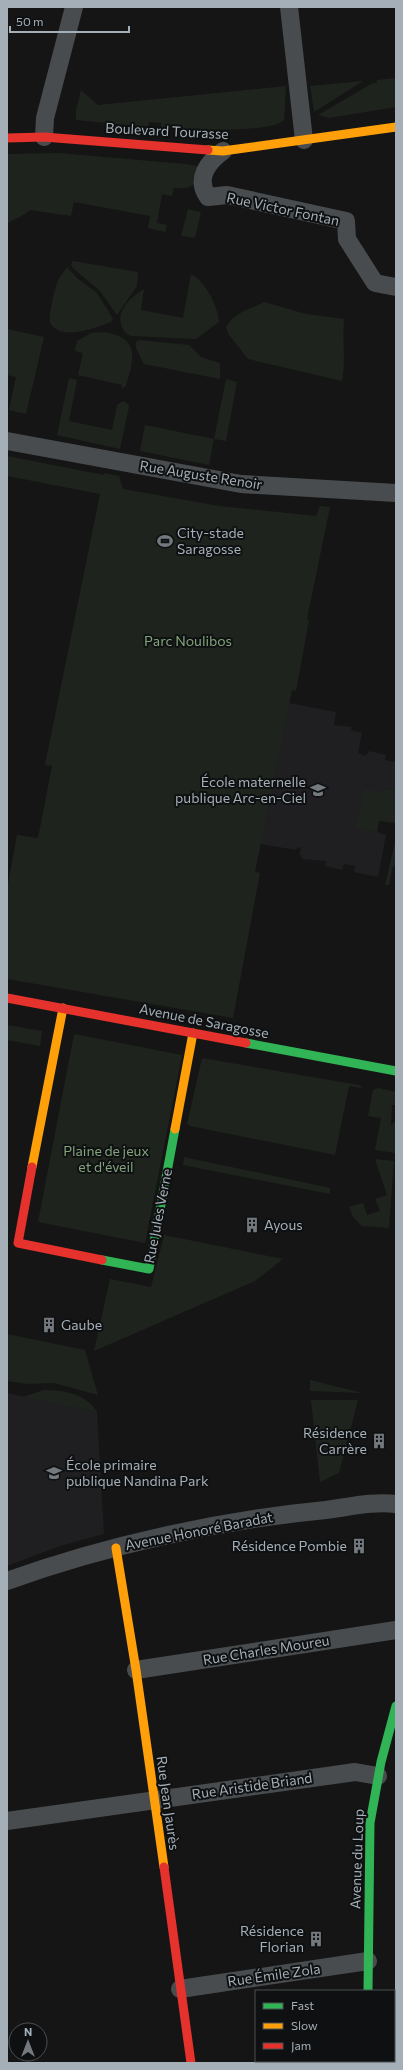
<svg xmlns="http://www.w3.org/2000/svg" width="403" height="2070" viewBox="0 0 403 2070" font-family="Commissioner,sans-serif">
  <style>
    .built { fill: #1f1f21 }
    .green { fill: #1e241d }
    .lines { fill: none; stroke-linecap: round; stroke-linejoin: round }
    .street { stroke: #494c4e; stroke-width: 18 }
    .fast { stroke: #30b455; stroke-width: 9 }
    .slow { stroke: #ff9f0a; stroke-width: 9 }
    .jam { stroke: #e5322d; stroke-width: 9 }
    .labels { text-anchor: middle; stroke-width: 4; stroke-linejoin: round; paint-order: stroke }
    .street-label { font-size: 14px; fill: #a5afb7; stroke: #0f1011 }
    .poi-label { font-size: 14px; fill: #a5afb7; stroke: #0f1011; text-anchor: start }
    .park-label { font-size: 14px; fill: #82a37b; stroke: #0f1011 }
  </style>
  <rect width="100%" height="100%" fill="#151515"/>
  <path class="built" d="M289,703L336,712L334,725L352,727L351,730L362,733L358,753L366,756L369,751L386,755L385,760L396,762V788L394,790L384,789L377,832L386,835L378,877L354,872L355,866L344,864L342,870L325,866L326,861L302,859V856L299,855L301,848L298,847L296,850L260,844Z
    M7,1393L97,1412L104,1534L60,1546L7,1566Z"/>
  <path class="green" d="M396,78V107L329,118L318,115L373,83H377V80Z
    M363,81L314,112L310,86Z
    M286,86L284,120C271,134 182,129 161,128V123L149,122L148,127L76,120V110L81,90L98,105Z
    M59,153L185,164L197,166L202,170C193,187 193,189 174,188L172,196L162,194L157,223L167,225L165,232L148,228L150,216L74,202L71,216L30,210C23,217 14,218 7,224V154Z
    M188,209L201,212L195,238L181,236Z
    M73,261L138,272L137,286L117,315L100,291L73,268L71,264Z
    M67,267L77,278L97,293L113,319L111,322C96,328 59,342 50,322C48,317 55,289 57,283C59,277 64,272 67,267Z
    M191,274C206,282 218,306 219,322L196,339L131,336C126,334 124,332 122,327C115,311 132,296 144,289L141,310L183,318Z
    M264,302L306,314L344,319C342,340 346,360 342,381L248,359L229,335L226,328C232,313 251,309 264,302Z
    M7,329L44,337L26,414L9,410L16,377L7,375Z
    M91,333C108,330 135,336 132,359C132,368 128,377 126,386L121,389L122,385L78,375L83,353L75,351L77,341Z
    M139,340L189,345L201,357L220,363V379L144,364L136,348V342Z
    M69,378L77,380L69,421L112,430L117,405L123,401L128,404L129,407L120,449L57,435Z
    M226,379L237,382L226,441L214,439L209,465L140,451L145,425L214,439Z
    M7,456L104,475V473L119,476L123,489L219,506L316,516L320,506L330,507L307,619L309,620L296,691L292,690L255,872L260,873L233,1018L7,979V889L17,835L38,838L52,766L45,765L100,494L7,476Z
    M395,787L396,823L379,821L377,832L356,828L364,789L382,793L384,789L394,790Z
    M396,838V863L392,869L389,885H385Z
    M7,1025L42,1031L40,1046L7,1040Z
    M74,1034L182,1055L145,1243L38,1222Z
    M202,1058L359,1085L363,1088L349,1086L335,1155L190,1126L187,1124Z
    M378,1088L396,1092V1105H392L391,1126L396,1120L395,1153L375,1150L381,1118L368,1116L373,1090Z
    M184,1157L330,1188V1194L183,1165Z
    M375,1159L394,1161L389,1228L362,1226L353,1217L349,1207L363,1203L367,1215L380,1211L375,1199L387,1195Z
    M164,1235L283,1259L255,1281L94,1351L110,1279L151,1287Z
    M7,1334L85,1350L98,1395L54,1383L27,1384L7,1381Z
    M310,1380L362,1393L310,1391Z
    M44,1390C64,1390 87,1394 97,1412L23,1397Z
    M311,1400H358L339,1473L320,1482Z"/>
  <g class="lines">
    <path class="street" d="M289,7L304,140
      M44,137L45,118L74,7
      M223,151C208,162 195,179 208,197L227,195L346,221L347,239L375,283L396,287
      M7,441L241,484L396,493
      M7,1581C107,1545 221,1520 326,1510C349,1507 374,1501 396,1504
      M136,1670L396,1630
      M7,1821L355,1772L378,1776
      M180,1989L368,1961
      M394,2018H396"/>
    <path class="fast" d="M246,1043L396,1071
      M102,1260L149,1269L175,1129
      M368,1991L370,1823L381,1762L396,1706"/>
    <path class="slow" d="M208,150L223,151L396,127
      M175,1129L193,1033
      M32,1167L63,1008
      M116,1548L136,1670L164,1867
      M366,2061V2063"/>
    <path class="jam" d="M7,138L44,137L208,150
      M7,998L246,1043
      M32,1167L18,1243L102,1260
      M164,1867L191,2063"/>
  </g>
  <defs>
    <symbol id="stadium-bare" viewBox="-9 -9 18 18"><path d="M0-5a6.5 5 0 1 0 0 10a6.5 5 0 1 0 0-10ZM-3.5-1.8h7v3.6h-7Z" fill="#73797e" stroke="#0f1011" stroke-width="2.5" paint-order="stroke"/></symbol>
    <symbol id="school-bare" viewBox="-9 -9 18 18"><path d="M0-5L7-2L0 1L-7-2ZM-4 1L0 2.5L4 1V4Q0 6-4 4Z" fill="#73797e" stroke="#0f1011" stroke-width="2.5" paint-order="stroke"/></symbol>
    <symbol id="building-bare" viewBox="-9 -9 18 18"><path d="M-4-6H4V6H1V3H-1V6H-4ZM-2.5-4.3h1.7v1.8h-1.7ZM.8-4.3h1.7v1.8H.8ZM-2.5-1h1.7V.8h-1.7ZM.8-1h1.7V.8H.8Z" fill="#73797e" stroke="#0f1011" stroke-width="2.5" paint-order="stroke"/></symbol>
  </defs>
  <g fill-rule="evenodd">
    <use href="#stadium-bare" x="154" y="530" width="22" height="22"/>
    <use href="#school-bare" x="307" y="779" width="22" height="22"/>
    <use href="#building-bare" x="241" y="1214" width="22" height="22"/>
    <use href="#building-bare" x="38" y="1314" width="22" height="22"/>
    <use href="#building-bare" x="368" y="1430" width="22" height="22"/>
    <use href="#school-bare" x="43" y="1462" width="22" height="22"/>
    <use href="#building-bare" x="348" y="1535" width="22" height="22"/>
    <use href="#building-bare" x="305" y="1928" width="22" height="22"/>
  </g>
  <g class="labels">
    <g class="street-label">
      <text transform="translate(167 131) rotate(3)" y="5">Boulevard Tourasse</text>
      <text transform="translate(283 209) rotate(12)" y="5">Rue Victor Fontan</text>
      <text transform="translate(201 475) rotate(9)" y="5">Rue Auguste Renoir</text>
      <text transform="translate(204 1021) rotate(11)" y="5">Avenue de Saragosse</text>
      <text transform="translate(158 1216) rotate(-79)" y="5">Rue Jules Verne</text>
      <text transform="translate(199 1531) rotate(-11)" y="5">Avenue Honoré Baradat</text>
      <text transform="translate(266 1650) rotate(-9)" y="5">Rue Charles Moureu</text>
      <text transform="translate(252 1786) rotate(-8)" y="5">Rue Aristide Briand</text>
      <text transform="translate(168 1803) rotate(82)" y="5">Rue Jean Jaurès</text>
      <text transform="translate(357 1859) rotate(-88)" y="5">Avenue du Loup</text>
      <text transform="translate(274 1975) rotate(-8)" y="5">Rue Émile Zola</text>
    </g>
    <g class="poi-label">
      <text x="177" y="538">City-stade<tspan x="177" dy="16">Saragosse</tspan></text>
      <text x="306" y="787" text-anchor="end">École maternelle<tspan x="306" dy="16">publique Arc-en-Ciel</tspan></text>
      <text x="264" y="1230">Ayous</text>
      <text x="61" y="1330">Gaube</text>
      <text x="367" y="1438" text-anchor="end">Résidence<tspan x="367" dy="16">Carrère</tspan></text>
      <text x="66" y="1470">École primaire<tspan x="66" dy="16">publique Nandina Park</tspan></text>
      <text x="347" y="1551" text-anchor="end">Résidence Pombie</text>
      <text x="304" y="1936" text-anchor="end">Résidence<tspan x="304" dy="16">Florian</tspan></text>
    </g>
    <g class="park-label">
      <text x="188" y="646">Parc Noulibos</text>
      <text x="106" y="1156">Plaine de jeux<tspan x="106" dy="16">et d'éveil</tspan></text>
    </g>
  </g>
  <rect width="403" height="2070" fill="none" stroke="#a5afb7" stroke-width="16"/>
  <rect x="255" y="1990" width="140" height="72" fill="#0f1011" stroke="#4b5053"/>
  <rect x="263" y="2003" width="20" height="6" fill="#30b455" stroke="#4b5053"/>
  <text x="291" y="2010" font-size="12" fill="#a5afb7">Fast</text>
  <rect x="263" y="2023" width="20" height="6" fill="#ff9f0a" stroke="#4b5053"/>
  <text x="291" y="2030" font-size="12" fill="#a5afb7">Slow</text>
  <rect x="263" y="2043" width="20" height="6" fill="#e5322d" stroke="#4b5053"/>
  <text x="291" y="2050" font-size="12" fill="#a5afb7">Jam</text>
  <g transform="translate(28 2042)"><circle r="19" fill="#0f1011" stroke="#4b5053"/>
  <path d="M0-3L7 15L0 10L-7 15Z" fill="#73797e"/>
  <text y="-6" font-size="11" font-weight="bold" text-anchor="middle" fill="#a5afb7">N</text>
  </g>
  <path d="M10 26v6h119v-6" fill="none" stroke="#a5afb7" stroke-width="2"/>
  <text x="16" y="26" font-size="12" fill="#a5afb7" stroke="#0f1011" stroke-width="3" paint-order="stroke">50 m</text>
</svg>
